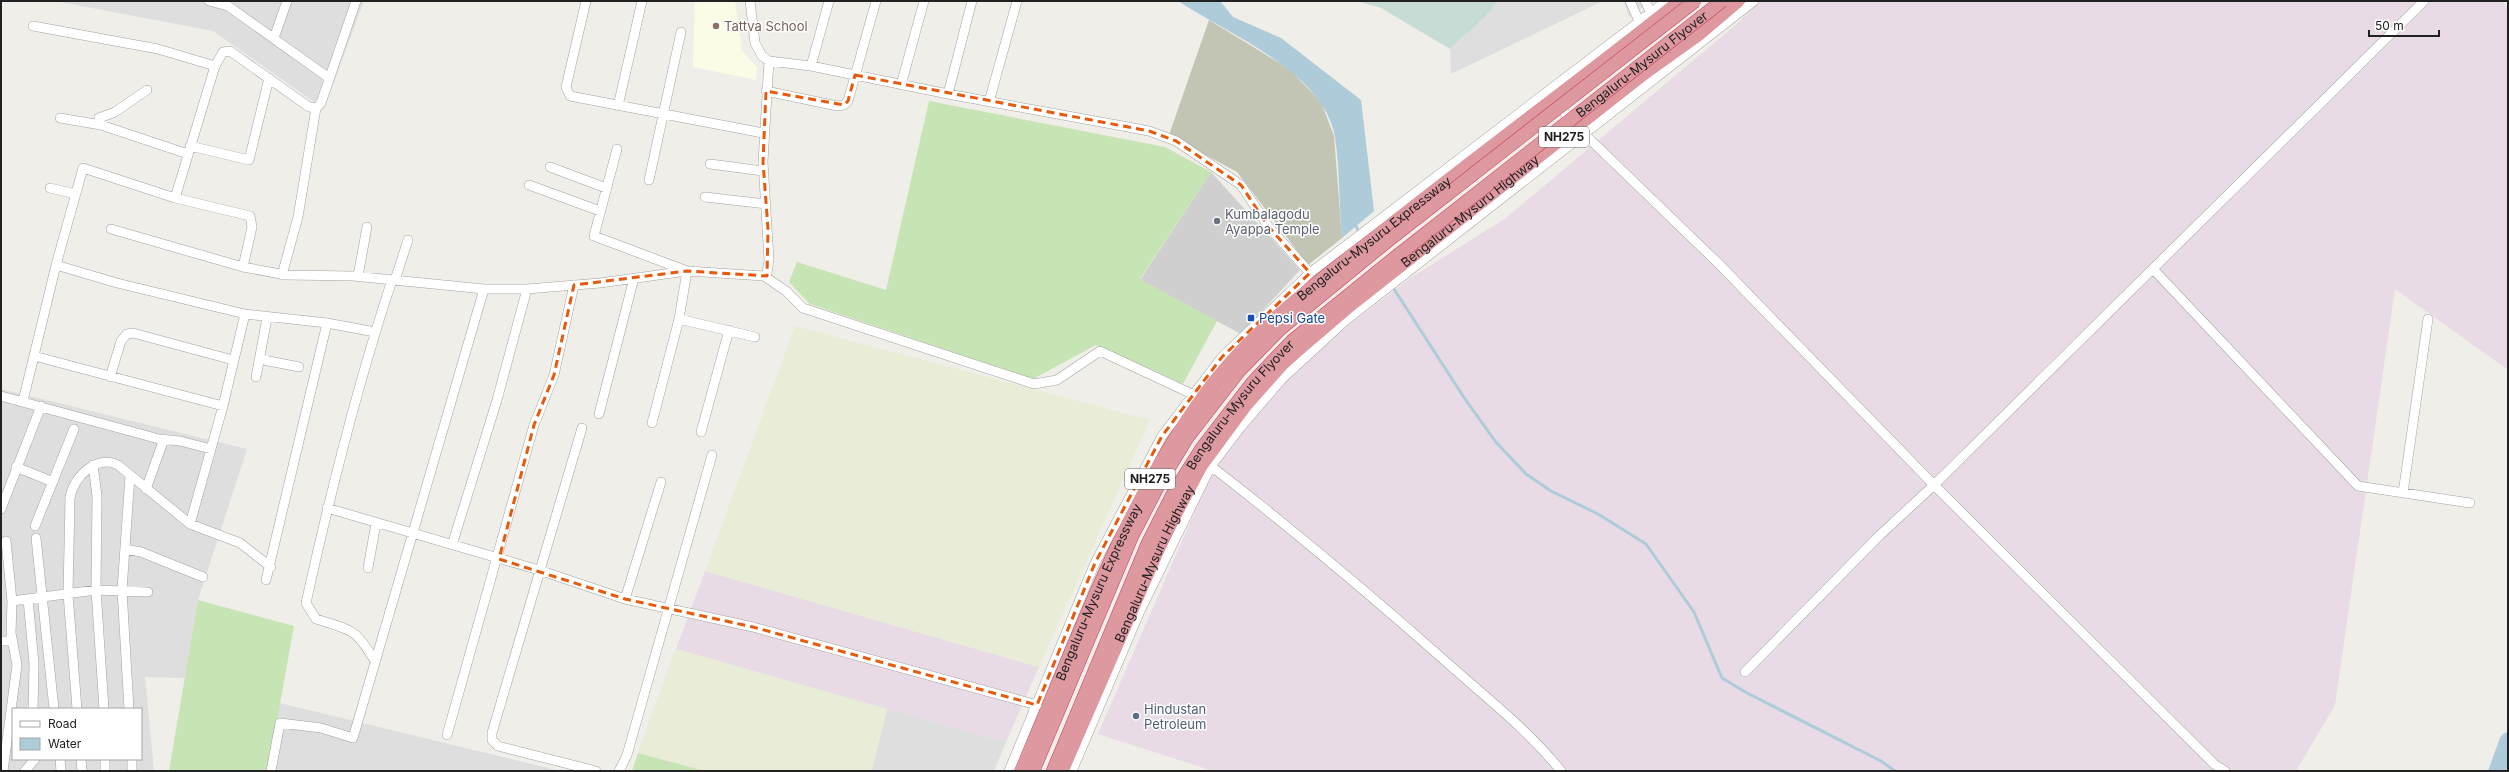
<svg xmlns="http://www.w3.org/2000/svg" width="2509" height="772" viewBox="0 0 2509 772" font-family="Inter,sans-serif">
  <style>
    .residential { fill: #dedede; fill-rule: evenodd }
    .industrial { fill: #e8dbe5 }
    .education { fill: #fafce5 }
    .religious { fill: #cfcfcf }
    .construction { fill: #c2c4b4 }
    .farmland { fill: #e9ecd6 }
    .grass { fill: #c7e4b4 }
    .wetland { fill: #c7dcd4 }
    .water { fill: #aecbd9 }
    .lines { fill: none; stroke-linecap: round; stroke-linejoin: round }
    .stream { stroke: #aecbd9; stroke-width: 3 }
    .river { stroke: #aecbd9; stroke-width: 17 }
    .minor-casing { stroke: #a2a2a2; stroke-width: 10 }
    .highway-casing { stroke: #c93a5f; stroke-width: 14 }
    .minor { stroke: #fff; stroke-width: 9 }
    .highway { stroke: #de99a0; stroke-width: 13 }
    .highway-bridge-casing { stroke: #c93a5f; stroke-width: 14; stroke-linecap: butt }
    .highway-bridge { stroke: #de99a0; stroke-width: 13 }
    .marked { fill: none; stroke: #e8590c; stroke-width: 3; stroke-dasharray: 8 5; stroke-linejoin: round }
    .education-dot { fill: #8d6e63; stroke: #fff; stroke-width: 1.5 }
    .worship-dot { fill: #6b7280; stroke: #fff; stroke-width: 1.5 }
    .transit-dot { fill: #1a4fb4; stroke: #fff; stroke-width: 1.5 }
    .service-dot { fill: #5c6f8a; stroke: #fff; stroke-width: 1.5 }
    .labels { text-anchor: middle; stroke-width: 3; stroke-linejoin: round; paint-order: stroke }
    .shield { fill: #fff; stroke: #646464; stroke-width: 1 }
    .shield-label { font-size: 12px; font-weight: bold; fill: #212121 }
    .education-label { font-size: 13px; fill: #785e54; stroke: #fff; text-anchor: start }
    .street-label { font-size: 13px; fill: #212121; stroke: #fff }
    .worship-label { font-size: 13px; fill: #5b616d; stroke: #fff; text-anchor: start }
    .transit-label { font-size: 13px; fill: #164399; stroke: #fff; text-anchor: start }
    .service-label { font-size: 13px; fill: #4e5e75; stroke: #fff; text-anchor: start }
  </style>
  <rect width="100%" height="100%" fill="#f0eee8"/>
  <path class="residential" d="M55,1H364L324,109L213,31Z
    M1497,1H1603L1451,74L1450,49L1489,13Z
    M1624,1H1651L1629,17Z
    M1,389L247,449L198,600L185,678L145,677L154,771H1ZM13,709H141V759H13Z
    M676,649L1006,742L994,771H704L638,753Z
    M280,703L560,771H268Z"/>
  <path class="industrial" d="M1760,1H2502L2508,8V370L2395,289L2335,705L2296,771H1213L1098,734L1215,465L1279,389L1350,324L1412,277L1506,218L1739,22Z
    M705,571L1039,667L1006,742L676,649Z"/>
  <path class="education" d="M695,1H735L742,50L757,67L756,80L693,67Z"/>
  <path class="religious" d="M1211,172L1300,270L1241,334L1140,280Z"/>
  <path class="construction" d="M1209,20L1289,69L1321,102L1334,136L1342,238L1308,265L1237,172L1169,135Z"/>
  <path class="farmland" d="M795,326L1150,420L1039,667L705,571Z
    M676,649L887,709L872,771H704L638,753Z"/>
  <path class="grass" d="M929,101L1165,147L1211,172L1140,279L1217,321L1183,384L1096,345L1033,379L810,304L789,282L797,262L886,290Z
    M198,600L294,626L268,771H169Z
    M638,753L704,771H632Z"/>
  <path class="wetland" d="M1357,1H1497L1489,13L1450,49L1381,8Z"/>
  <path class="water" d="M1178,1H1220L1233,17L1281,38L1361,100L1374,211L1342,238C1339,205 1340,170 1335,137C1324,72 1228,34 1178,1Z"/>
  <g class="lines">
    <path class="stream" d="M1354,223L1360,233
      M1392,286L1463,396L1495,441L1526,474L1551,491L1598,514L1646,544L1694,612L1722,678L1747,693L1881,761L1895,771"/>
    <path class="river" d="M2497,771L2508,741"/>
    <defs>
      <path id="minor" d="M209,1L228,6L329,78
        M586,1L566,87L570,96L763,133
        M750,1L755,43L762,56L769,61L811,66L948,94L1117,125L1149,131L1176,141L1241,185L1268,226L1310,273
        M1630,1L1639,21
        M1645,1L1651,13
        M33,26L158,49L215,66
        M274,38L287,1
        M811,66L829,1
        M901,85L924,1
        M766,91L837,106L844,105L848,101L876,1
        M948,94L972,1
        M989,102L1017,1
        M1556,103L1577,127L1719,264L1934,485L2214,764L2225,771
        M618,106L642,1
        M60,118L101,125L188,154
        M101,125L99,118L115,112L147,90
        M190,146L249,160L269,78
        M617,149L594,236L687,271L679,319L652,423
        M710,164L763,171
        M550,167L606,188
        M649,180L681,32
        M529,185L600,211
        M50,188L76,194
        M705,197L766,204
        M175,198L215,66L223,52L230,51L309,107L316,108L321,103L356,1
        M111,229L243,267L286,275L353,276L484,289H527L600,283L687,271L764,276L767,273L769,260L763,162L769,61
        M56,265L117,283L245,314L327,323L375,332
        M2153,269L2358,486L2470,503
        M282,275L298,217L316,108
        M358,276L367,227
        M764,276L786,291L803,308L1034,384L1057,380L1100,351L1192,394
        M395,280L408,240
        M679,319L755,337
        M34,356L223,406
        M259,359L299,367
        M110,377L121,341L127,334L133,333L233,360
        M256,377L267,318
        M1,396L159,439L180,441L211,449
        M23,401L56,265L83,168L175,198L250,216L252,227L243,267
        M599,414L634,278
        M582,428L492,733V740L498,746L596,771
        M701,432L729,330
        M1207,463C1291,528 1372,596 1452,667C1489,700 1530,732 1561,771
        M93,465L97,496L96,590L104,709
        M16,467L53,482
        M146,489L164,439
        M2403,493L2428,319
        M327,508L539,570L625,599L753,627L1037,705
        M1,509L41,406
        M190,524L223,406L245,314
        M35,526L74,429
        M36,538L54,709
        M452,545L497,400L527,289
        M125,549L141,552L203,577
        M368,568L376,523
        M266,580L327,323
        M28,599L34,664L33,709
        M625,599L661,482
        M12,601L96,590L148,592
        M1,641H13
        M375,661C354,627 353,631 316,619L306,603C330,494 357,386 392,280
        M1745,672L1880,535L1934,485L2424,1
        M77,709L68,594L70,498C73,477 97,454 118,465L190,524L240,543L271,567
        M129,709L122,590L130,476
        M447,735L534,425L554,375L574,285
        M60,759L61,771
        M81,759L82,771
        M132,759V771
        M3,771L17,665L11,633L12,601L6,541
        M25,771L35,759
        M105,771V759
        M271,771L280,723L321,728L353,738L484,289
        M619,771L627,755L712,455
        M1009,771L1095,563L1162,436L1222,357L1310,273L1666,1
        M1072,771L1140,611L1211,466L1240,428L1282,379L1345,321L1754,1"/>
      <g id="highway">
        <path id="s1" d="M1021,771C1076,645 1120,514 1200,401C1248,332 1318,282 1383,231C1481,153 1582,79 1680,1"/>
        <path d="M1033,771L1132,536L1158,486L1187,438L1239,371L1280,329L1385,243"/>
        <path id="s2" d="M1053,771L1148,543L1173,494L1202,448L1253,382L1292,341L1397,256"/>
        <path id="s3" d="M1062,771L1164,536L1201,466L1246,405L1285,361L1347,308L1642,75L1698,35L1738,1"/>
      </g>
    </defs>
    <use href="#minor" class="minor-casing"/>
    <use href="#highway" class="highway-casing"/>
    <use href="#minor" class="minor"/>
    <use href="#highway" class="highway"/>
    <defs>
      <g id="highway-bridge">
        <path d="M1385,243L1695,1"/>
        <path id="s4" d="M1397,256L1722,1"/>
      </g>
    </defs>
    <use href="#highway-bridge" class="highway-bridge-casing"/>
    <use href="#highway-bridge" class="highway-bridge"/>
  </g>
  <path class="marked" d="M855,75L1149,131L1176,141L1241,185L1268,226L1310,273L1222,357L1162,436L1095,563L1037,705L753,627L625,599L499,559L534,425L554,375L574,285L687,271L767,276L768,229L763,162L766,91L844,105L848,101Z"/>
  <circle class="education-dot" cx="716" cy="26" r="4"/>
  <circle class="worship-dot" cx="1217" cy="221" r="4"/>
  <rect class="transit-dot" x="1247" y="314" width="8" height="8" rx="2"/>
  <circle class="service-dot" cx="1136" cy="716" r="4"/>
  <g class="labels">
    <g class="shield">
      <rect x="1539" y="127" width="50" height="20" rx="3"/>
      <rect x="1125" y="469" width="50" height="20" rx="3"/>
    </g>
    <g class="shield-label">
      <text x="1564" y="141">NH275</text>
      <text x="1150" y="483">NH275</text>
    </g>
    <g class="education-label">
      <text x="724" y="31">Tattva School</text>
    </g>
    <g class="street-label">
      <text dy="5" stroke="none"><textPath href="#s4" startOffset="311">Bengaluru-Mysuru Flyover</textPath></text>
      <text dy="5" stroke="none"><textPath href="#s3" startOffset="708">Bengaluru-Mysuru Highway</textPath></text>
      <text dy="5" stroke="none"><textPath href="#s1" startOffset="651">Bengaluru-Mysuru Expressway</textPath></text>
      <text dy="5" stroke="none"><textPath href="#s2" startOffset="414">Bengaluru-Mysuru Flyover</textPath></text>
      <text dy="5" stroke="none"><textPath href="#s3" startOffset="227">Bengaluru-Mysuru Highway</textPath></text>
      <text dy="5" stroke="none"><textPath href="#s1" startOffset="195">Bengaluru-Mysuru Expressway</textPath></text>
    </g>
    <g class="worship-label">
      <text x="1225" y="219">Kumbalagodu<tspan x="1225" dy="15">Ayappa Temple</tspan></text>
    </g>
    <g class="transit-label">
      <text x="1259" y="323">Pepsi Gate</text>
    </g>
    <g class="service-label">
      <text x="1144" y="714">Hindustan<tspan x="1144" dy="15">Petroleum</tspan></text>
    </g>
  </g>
  <rect width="2509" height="772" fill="none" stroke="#212121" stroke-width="4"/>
  <rect x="12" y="708" width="130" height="52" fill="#ffffff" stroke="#a6a6a6"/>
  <rect x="20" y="721" width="20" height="6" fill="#ffffff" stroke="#a6a6a6"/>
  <text x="48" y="728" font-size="12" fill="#212121">Road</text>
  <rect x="20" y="738" width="20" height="12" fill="#aecbd9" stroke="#a6a6a6"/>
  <text x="48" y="748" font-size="12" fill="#212121">Water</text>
  <path d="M2369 30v6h70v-6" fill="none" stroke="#212121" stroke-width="2"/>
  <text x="2375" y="30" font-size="12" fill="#212121" stroke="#ffffff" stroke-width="3" paint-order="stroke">50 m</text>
</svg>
